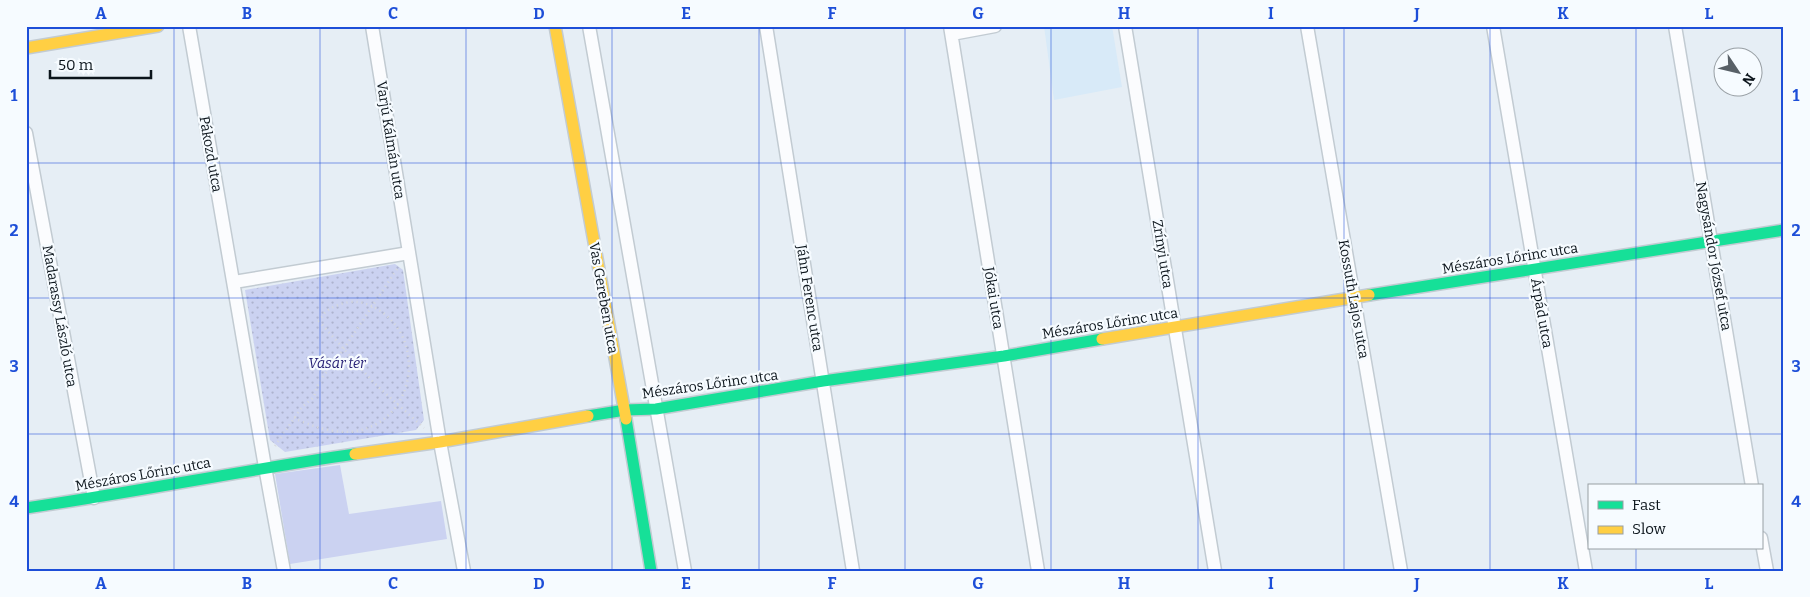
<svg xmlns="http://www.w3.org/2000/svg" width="1810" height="597" viewBox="0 0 1810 597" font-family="Bitter,serif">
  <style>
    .built { fill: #d8eaf8 }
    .grass { fill: #cbd2f1 }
    .park { fill: url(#park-dots) }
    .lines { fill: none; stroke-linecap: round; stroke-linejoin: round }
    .street-casing { stroke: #c2cbd2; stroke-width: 15 }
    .fast-casing { stroke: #c2cbd2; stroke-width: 14 }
    .slow-casing { stroke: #c2cbd2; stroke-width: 14 }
    .path { stroke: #d8dadc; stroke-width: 2.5; stroke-dasharray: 1 4; stroke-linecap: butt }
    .street { stroke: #fbfcfe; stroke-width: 12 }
    .fast { stroke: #16e098; stroke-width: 11 }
    .slow { stroke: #ffcf43; stroke-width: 11 }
    .grid { fill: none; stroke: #1d4ed8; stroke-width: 1; stroke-opacity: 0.55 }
    .labels { text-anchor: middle; stroke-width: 4.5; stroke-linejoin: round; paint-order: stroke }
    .street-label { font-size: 14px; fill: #0b141b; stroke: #f6fbff }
    .park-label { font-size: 14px; font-style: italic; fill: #262075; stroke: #f6fbff }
    .neatline { fill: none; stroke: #1d4ed8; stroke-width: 2 }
    .grid-label { font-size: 16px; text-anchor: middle; font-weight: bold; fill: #1d4ed8 }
  </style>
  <defs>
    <pattern id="park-dots" width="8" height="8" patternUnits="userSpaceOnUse" patternTransform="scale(1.25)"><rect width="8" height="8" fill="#cbd2f1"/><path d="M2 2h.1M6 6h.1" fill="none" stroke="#adb3ce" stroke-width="1.8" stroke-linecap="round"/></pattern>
  </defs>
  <rect width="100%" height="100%" fill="#e6eef5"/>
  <path class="built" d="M1044,26H1112L1122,87L1054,100Z"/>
  <path class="grass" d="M340,465L349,514L441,501L447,539L290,564L275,474Z"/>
  <path class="park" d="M395,264L403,270L424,420L416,430L285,452L270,440L245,290Z"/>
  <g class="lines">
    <defs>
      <path id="street" d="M189,26L265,467L284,571
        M372,26L440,442L464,571
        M589,26L685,571
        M766,26L853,571
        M950,26L1038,571
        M1125,26L1215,571
        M1307,26L1401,571
        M1493,26L1586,571
        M1675,26L1752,486
        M952,34L995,26
        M26,133L94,498
        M234,282L409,253
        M1761,538L1767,571"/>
      <path id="fast" d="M1369,295L1784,230
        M588,416L625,410L656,409L823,381L1004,356L1102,339
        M626,419L651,571
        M26,508C136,492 245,470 355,454"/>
      <path id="slow" d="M555,26L626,419
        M26,48L158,26
        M1102,339L1369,295
        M355,454L440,442L588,416"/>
    </defs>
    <use href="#street" class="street-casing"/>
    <use href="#fast" class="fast-casing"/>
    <use href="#slow" class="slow-casing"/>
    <path class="path" d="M294,418C313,427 340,436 361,430C414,417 426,344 382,312C371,305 363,301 350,302C337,304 325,309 319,321L374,383L424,428
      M275,446L302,407L314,397L319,382L343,350L397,269"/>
    <use href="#street" class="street"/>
    <use href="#fast" class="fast"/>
    <use href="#slow" class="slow"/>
  </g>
  <path class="grid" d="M174,26V571M320,26V571M466,26V571M612,26V571M759,26V571M905,26V571M1051,26V571M1198,26V571M1344,26V571M1490,26V571M1636,26V486M26,163H1784M26,298H1784M26,434H1784M1636,548V571"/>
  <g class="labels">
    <g class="street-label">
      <text transform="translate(391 140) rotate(81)" y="5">Varjú Kálmán utca</text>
      <text transform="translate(211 154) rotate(80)" y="5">Pákozd utca</text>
      <text transform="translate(1163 254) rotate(81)" y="5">Zrínyi utca</text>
      <text transform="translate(1714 256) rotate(80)" y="5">Nagysándor József utca</text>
      <text transform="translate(1510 258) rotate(-9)" y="5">Mészáros Lőrinc utca</text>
      <text transform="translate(604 298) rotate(80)" y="5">Vas Gereben utca</text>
      <text transform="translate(810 298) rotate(81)" y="5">Jáhn Ferenc utca</text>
      <text transform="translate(994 298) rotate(81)" y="5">Jókai utca</text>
      <text transform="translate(1354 299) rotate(80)" y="5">Kossuth Lajos utca</text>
      <text transform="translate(1542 313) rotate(80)" y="5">Árpád utca</text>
      <text transform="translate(60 316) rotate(80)" y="5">Madarassy László utca</text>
      <text transform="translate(1110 323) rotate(-9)" y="5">Mészáros Lőrinc utca</text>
      <text transform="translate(710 384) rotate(-8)" y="5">Mészáros Lőrinc utca</text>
      <text transform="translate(143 474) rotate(-10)" y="5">Mészáros Lőrinc utca</text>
    </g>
    <g class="park-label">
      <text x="337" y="368">Vásár tér</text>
    </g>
  </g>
  <rect width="1810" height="597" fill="none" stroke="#f6fbff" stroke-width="55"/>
  <rect x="1588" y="484" width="175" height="65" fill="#f6fbff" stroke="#989fa4"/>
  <rect x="1598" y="501" width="25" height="8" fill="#16e098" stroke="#989fa4"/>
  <text x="1632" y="510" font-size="15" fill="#0b141b">Fast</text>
  <rect x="1598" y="526" width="25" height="8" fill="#ffcf43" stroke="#989fa4"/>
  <text x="1632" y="534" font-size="15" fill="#0b141b">Slow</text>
  <g transform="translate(1738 72) rotate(125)"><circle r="24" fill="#f6fbff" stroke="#989fa4"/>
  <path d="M0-4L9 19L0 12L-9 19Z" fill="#586067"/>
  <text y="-8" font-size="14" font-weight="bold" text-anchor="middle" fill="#0b141b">N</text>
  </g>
  <path d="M50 70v8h101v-8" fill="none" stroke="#0b141b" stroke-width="2.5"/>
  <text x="58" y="70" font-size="15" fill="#0b141b" stroke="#f6fbff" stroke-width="4" paint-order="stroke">50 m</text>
  <rect x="28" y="28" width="1754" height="542" class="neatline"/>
  <g class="grid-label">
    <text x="101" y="19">A</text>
    <text x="247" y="19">B</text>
    <text x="393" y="19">C</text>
    <text x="539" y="19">D</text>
    <text x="686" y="19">E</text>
    <text x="832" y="19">F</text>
    <text x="978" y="19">G</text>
    <text x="1124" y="19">H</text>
    <text x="1271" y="19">I</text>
    <text x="1417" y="19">J</text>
    <text x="1563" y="19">K</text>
    <text x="1709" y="19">L</text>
    <text x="14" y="101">1</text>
    <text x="1796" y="101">1</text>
    <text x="14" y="236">2</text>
    <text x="1796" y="236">2</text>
    <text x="14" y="372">3</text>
    <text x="1796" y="372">3</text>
    <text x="14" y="507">4</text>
    <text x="1796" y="507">4</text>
    <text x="101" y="589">A</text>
    <text x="247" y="589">B</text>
    <text x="393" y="589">C</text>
    <text x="539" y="589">D</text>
    <text x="686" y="589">E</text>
    <text x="832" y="589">F</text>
    <text x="978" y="589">G</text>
    <text x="1124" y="589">H</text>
    <text x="1271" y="589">I</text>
    <text x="1417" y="589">J</text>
    <text x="1563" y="589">K</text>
    <text x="1709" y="589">L</text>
  </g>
</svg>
